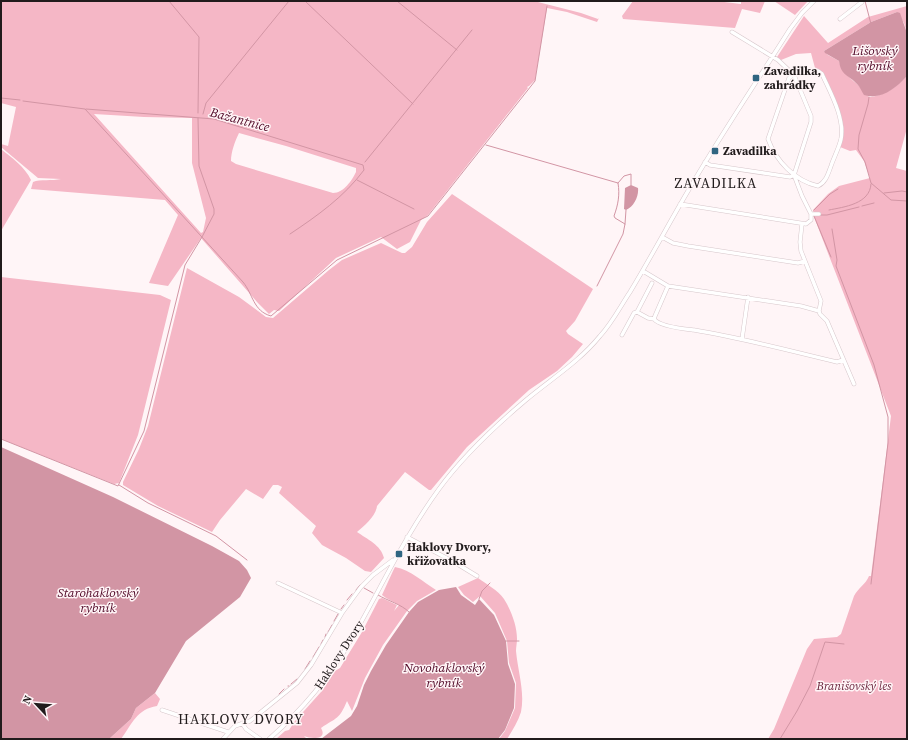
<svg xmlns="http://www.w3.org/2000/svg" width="908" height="740" viewBox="0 0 908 740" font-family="'Source Serif 4',serif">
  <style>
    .green { fill: #f5b7c6; fill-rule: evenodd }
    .water { fill: #d295a4 }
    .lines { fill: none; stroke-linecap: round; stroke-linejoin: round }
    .stream { stroke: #d295a4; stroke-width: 1 }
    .minor-casing { stroke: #d7c7cb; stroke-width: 4.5 }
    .minor { stroke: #fff; stroke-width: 3.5 }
    .poi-dot { fill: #306581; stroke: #fff5f7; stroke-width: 1.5 }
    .labels { text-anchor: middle; stroke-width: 3; stroke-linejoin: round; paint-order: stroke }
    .poi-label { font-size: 12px; font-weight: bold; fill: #211b1c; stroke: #fff5f7; text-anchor: start }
    .street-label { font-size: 12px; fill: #211b1c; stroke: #fff5f7 }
    .park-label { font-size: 12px; font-style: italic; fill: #671f38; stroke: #fff5f7 }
    .water-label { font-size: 13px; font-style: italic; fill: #4f0524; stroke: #fff5f7 }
    .quarter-label { font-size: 14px; letter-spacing: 1px; fill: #211b1c; stroke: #fff5f7 }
  </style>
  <rect width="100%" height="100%" fill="#fff5f7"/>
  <path class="green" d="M1,1H534L581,13L598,19L599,18L597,22L567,12L547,8L535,80L529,86L527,87L528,88L428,215L421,220L410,242L397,249L381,237L336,258L279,311L274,310L269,314L257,302L201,238L168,286L149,283L178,215L165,200L31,189L33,182C40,179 52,181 61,179L38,178L1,147V144L8,146L16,107L1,103ZM94,114L144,117L192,118V163L206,218L203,232L201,233ZM239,133L286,146L356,168V172C352,180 344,193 333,193L236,164L231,161C231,152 235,141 239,133Z
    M633,1H716L741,4V1H765L760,13L742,9L735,28L623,19L622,16Z
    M774,1H808L795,15Z
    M907,6V33L904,23L897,12L871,22L824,51L828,55L839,61C841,72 849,77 857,84C861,88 865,93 869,97C885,96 896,87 907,76V128L896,168L907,171V739H768L774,729L807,649L814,639L837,637L841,634L854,596C858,588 866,584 869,576H871L891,416L814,217L813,210L828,194L839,186L870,178L864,161L856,150L850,151L840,147L844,129L839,109L824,74L815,68L811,53L796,54L781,60L777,57L804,16L828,43L868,17Z
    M1,149C12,158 25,167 31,180L1,231Z
    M452,194L593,289L575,321L566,331L568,334L583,344L572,357L557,371L529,390L467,447L431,490H429L405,472L377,506C376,516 364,526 357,532C367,539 381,545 384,558L371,572L365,571L346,558L322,545L312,533L316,526L279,493L282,487L278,485H273L263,499L246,489L220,520L212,532L158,506L123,485V482L139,449L148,426L187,268L239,297L266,317L273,318L329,270L342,260L381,243L402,253H405L412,247L427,222Z
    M1,277L160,295L171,300L138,435L119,483L114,484L1,439Z
    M395,567C411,570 423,582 436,590L417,601L407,611L383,645L365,678L352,711L347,701C339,720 337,717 321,728C328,740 311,739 304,736L307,739H276L285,731L289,730L295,721L321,692L335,671L340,668L362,632L379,599L382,598L397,605L394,611L399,605L386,598L382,595L393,571Z
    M478,578C486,584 498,590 504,599C511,610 517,626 517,639C517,643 516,647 516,651C518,672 525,692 521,712C518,722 512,731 507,739H499L505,731L515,708L516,683L509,663L507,641L495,613L480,596L473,602L464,595L458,587Z
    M155,693L160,699L157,706C137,709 132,724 121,739H109L131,719L136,708Z"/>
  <path class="water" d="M897,12L900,13L907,33V76C896,88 882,100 864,95C862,92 860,87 857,84C849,75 841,76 839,61L825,53L824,51L871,22Z
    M631,185L638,188C639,196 634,207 626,210L624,209L625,188Z
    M1,447L113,497L212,546L239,561L247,570L251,578L240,597L186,641L155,693L136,708L131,719L109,739H1Z
    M456,587L461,595L475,605L479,599L494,615L506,641L508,664L515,684L514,708L505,730L498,739H321L351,716L357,706L364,685L371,671L386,645L409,612L418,602L439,590Z"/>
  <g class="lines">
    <path class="stream" d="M169,1L199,37L198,113
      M305,1L413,104
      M397,1L457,50
      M865,1L871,24
      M869,97L868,104L859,135L858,149L865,162L871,183L891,200L907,201
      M1,98L20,100
      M23,101L85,109L243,282C253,294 253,311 271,316L337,260L428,216L535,81L547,6
      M86,109L214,119L363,165L364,170C344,197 317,216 290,234
      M203,114L206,103L289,1
      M486,145L618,183C620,195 618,205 614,216L615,218L625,224L623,234L597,286
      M365,162L472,30
      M357,180L414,209
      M618,183L624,176L631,174V185
      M884,193L902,191L907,192
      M862,206L874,203
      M814,210L830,194L838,189
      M829,210C844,207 870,204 871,184
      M820,215H827L859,207
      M814,216L831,257
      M625,224L626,210
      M832,229L837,260L836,266L874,365L888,417V443L871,584
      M1,439L118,486L144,431L185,265L202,237L214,214V209L199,166L198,118
      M119,485L148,503L216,536L247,560
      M364,588L373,593
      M356,590L360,585
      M378,595C388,601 401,604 409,612
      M479,599L482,591L490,583
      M347,600L352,594
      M341,609L344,605
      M334,621L338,614
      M328,632L332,625
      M325,637L326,634
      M506,641H519
      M321,644L323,640
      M313,657L319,647
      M305,669L310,661
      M301,675L303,673
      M291,684L297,679
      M288,686H289
      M279,694L284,689
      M780,739L797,711L810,686L825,642L844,644"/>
    <defs>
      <path id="minor" d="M840,19L862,2V1
        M810,70L818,71L822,74C830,92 845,118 841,139C839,148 834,157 831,166C828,174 826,182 818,186C795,181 776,161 768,139L789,78C793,74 804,72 810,70Z
        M705,162L710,165L790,177L794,175
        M680,204L806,224L811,220V214L802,196L794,175L811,122V116L794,75L778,60L732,32
        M811,214H819
        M802,224L800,242L801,251L821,301L819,311
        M662,237L673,243L688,246L798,263L805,261
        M643,271L668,286L801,306L819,311L820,314L827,321L854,384
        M668,286L655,316L654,319C660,327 685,329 694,330C743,338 790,351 837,362L843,360
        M637,312L648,318L654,319
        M622,335L634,313L637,312L652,283
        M742,339L748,297
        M407,537L454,562L477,576
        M278,583L342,613
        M162,710L228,732
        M242,723L246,729L260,739
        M223,739L235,726L250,721L297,683L311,665L342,613L361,587L373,575L393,560
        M269,739C301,711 329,678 351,640C380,590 404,537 439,489C463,456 494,427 526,400C551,379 579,362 600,336C612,323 620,307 630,292C650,259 668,225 688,191C720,136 756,83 790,29L802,13L814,1"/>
    </defs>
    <use href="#minor" class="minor-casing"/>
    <use href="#minor" class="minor"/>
  </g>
  <g class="poi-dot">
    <rect x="752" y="74" width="8" height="8" rx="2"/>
    <rect x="711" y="147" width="8" height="8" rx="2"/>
    <rect x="395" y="550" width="8" height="8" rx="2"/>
  </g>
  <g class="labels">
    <g class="poi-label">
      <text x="764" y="75">Zavadilka,<tspan x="764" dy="14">zahrádky</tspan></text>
      <text x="723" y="155">Zavadilka</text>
      <text x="407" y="551">Haklovy Dvory,<tspan x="407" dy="14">křižovatka</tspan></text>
    </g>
    <g class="street-label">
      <text transform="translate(339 655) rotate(-57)" y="4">Haklovy Dvory</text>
    </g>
    <g class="park-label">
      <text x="854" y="690">Branišovský les</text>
    </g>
    <g class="water-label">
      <text x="875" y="55">Lišovský<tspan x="875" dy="15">rybník</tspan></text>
      <text transform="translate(240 119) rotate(15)" y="5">Bažantnice</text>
      <text x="98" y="597">Starohaklovský<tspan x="98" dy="15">rybník</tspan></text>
      <text x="444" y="672">Novohaklovský<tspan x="444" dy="15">rybník</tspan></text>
    </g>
    <g class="quarter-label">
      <text x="716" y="188">ZAVADILKA</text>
      <text x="241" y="724">HAKLOVY DVORY</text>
    </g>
  </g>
  <rect width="908" height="740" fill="none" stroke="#211b1c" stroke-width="4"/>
  <g transform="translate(36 704) rotate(296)" stroke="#fff5f7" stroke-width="3" paint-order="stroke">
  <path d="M0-3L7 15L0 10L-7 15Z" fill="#211b1c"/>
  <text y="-6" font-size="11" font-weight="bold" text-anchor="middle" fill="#211b1c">N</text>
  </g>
</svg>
